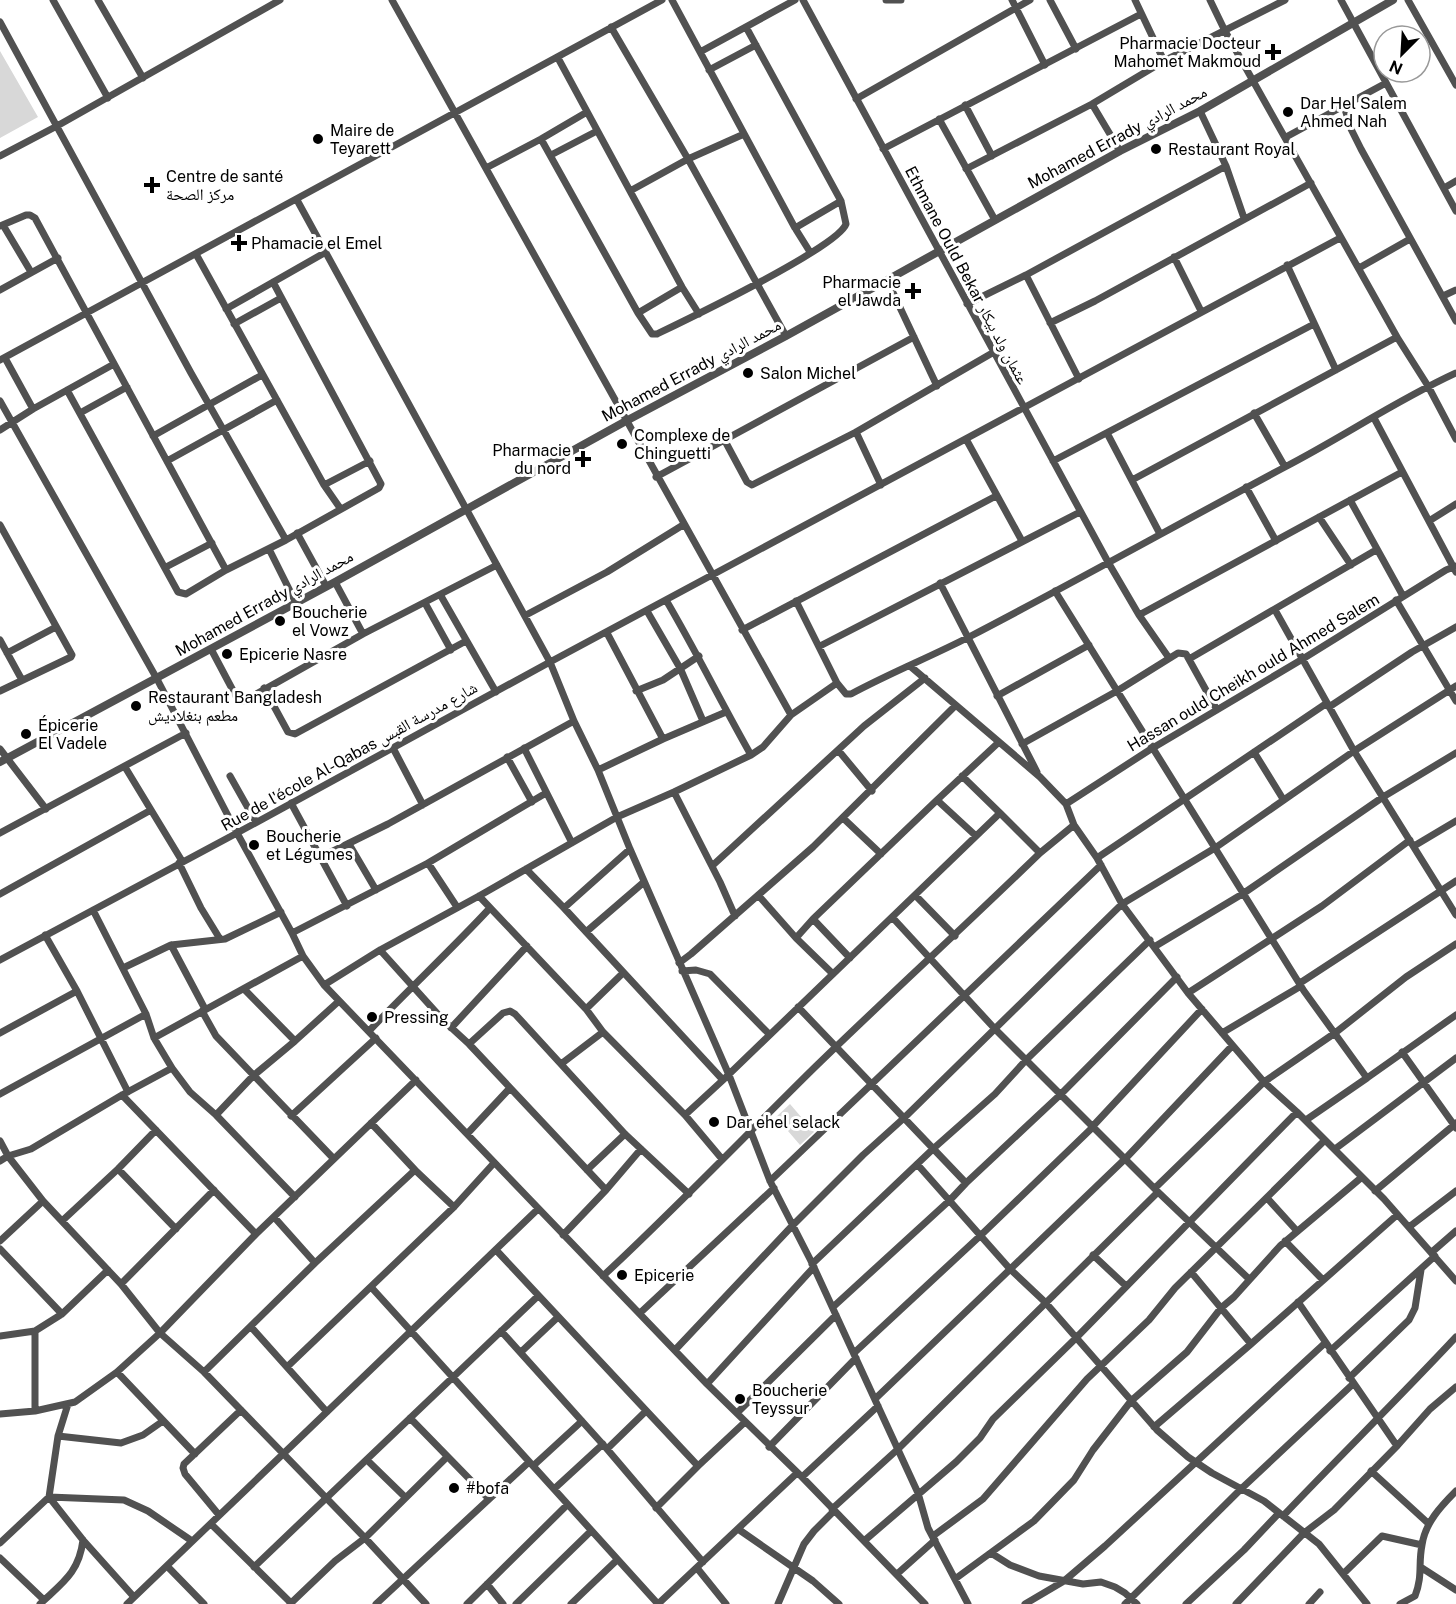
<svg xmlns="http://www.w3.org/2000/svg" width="1456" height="1604" viewBox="0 0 1456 1604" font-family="'Public Sans','Noto Naskh Arabic',sans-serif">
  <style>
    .green { fill: #d8d8d8 }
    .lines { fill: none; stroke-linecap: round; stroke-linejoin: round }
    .minor { stroke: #515151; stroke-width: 7 }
    .tertiary { stroke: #515151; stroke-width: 8 }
    .poi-dot { fill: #000; stroke: #fff; stroke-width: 2 }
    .labels { text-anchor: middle; stroke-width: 6; stroke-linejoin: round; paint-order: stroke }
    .poi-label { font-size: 16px; fill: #000; stroke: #fff; text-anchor: start }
    .street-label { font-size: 16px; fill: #000; stroke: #fff }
  </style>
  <rect width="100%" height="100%" fill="#fff"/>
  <path class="green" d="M0,51L38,117L0,138Z
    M790,1104L814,1132L800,1145L776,1117Z"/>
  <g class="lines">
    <path class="minor" d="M53,0L108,98
      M98,0L143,78
      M392,0L791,715
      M672,0L795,228L810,252
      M803,0L1108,562L1139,615L1169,658
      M886,0H901
      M1012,0L1045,65
      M1050,0L1076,49
      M1135,0L1164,61
      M1210,0L1225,31L1397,337L1428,386L1456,439
      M1341,0L1456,211
      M1408,0L1456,85
      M0,22L191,373L286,540
      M611,27L688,159L786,336
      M700,52L795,0
      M558,58L682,287L699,314
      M709,70L756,45
      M856,99L1030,0
      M1092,104L1120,151
      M965,105L992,156
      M1344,106L1351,129L1361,149L1456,321
      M1200,111L1226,166L1244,218
      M939,119L995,220
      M1286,137L1386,83
      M541,139L638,313L652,334H657C686,320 838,247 846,224L841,201L746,27
      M883,149L1141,14
      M551,155L597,131
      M0,156L57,126L280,0
      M486,168L541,139L587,112
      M966,169L1092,104L1164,61L1285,0
      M1444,188L1456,181
      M630,191L688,159L744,134
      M297,200L550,662L574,721L598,770L630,849L729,1075L770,1181L811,1261L918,1493L928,1528L968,1604
      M3,225L31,272
      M0,226L26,215H30L35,218L226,570
      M795,228L841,201
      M196,254L324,485L340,508
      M1174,257L1201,311
      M1287,265L1336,370
      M1359,268L1410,239
      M1026,275L1079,379
      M887,280L937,386
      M0,290L58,258
      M1443,296L1456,290
      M967,304L1026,275L1226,166
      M226,309L326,252
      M638,313L682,287
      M1050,323L1095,301L1311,183
      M234,324L281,298
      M5,358L33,409
      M0,360L662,0
      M67,390L178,592L186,594L226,570L286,540L379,488L381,484L273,282
      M0,401L157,679L237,833L292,933L303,956L324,985L707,1384L802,1477L925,1604
      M80,413L127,387
      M1254,413L1285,467
      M1374,418L1456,572
      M0,430L33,409L114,364
      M856,432L881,485
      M1107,433L1160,534
      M153,436L262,375
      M966,439L1022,541
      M725,441L747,482L752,485L856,432L994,352
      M167,461L277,400
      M1053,461L1314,324
      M656,477L914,337
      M1132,480L1397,337
      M324,485L370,461
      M1246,487L1276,541
      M1350,500L1403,596
      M1319,517L1351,565
      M1429,521L1456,504
      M0,525L72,655L71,657L0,691
      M297,533L326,586
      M269,549L296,603
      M166,567L212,543
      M335,582L363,634
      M940,583L1037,772
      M1055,591L1304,991L1367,1078L1456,1015
      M441,596L496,692
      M666,600C696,651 722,704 751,755
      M1396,600L1456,701
      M796,601L837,683L846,694H851C890,673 930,657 969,637C1075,582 1180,523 1285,467C1343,437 1397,400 1456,373
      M425,603L451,650
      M1275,610L1354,751L1456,915
      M647,611L680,668L703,721
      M526,615L607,572L683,525
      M1139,615L1402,472
      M742,630L996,496
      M607,633L663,739
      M0,640L22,680
      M820,646L1080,512
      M211,649L238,700L244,701L363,634L497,565
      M7,653L56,627
      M1189,659L1376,550
      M910,666L1040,777L1066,804L1074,825L1097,858L1122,904L1188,993L1264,1082L1297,1112L1384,1199L1456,1281
      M264,688L288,732L295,734L466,641
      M636,691L663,680L699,656
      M997,696L1089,645
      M1329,707L1412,652L1456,627
      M1022,744L1117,691L1178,653L1186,654L1217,710
      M393,748L423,805
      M524,748L572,843
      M0,749L46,809
      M838,750L872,791
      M1254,752L1283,799
      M507,757L532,802
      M125,767L182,861
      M598,770L663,739L726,712
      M230,776L256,822
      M962,776L1000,813
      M674,792L720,882L735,916
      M937,800L999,742
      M291,803L347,906
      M1066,804L1151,749L1301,660L1446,570L1456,566
      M843,818L881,854
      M0,833L186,733
      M349,844L376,890
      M1414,846L1456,821
      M321,857L388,824L574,721
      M1097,858L1327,703
      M179,863L201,908L220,939
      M428,863L457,907
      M712,866L864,726L925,678
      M526,869L564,908L723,1080
      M0,894L151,810
      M758,895L796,938L833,974
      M915,895L955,936
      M479,896L586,1009L603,1032L685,1115L722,1159
      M564,908L630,849
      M93,910L146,1014L154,1038L172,1068L190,1092L216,1115L295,1197
      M892,917L995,1029L1158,1192L1249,1279
      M586,932L644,882
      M292,933L428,863L546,793
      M45,935L77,991L128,1092
      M796,938L813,919
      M171,945L205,1009
      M1154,947L1244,893L1383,797L1456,753
      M380,950L444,1021L469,1044L606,1190
      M850,958L813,919L937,800L976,836
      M0,960L237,833L550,662L1340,238
      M679,963L691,954L813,847L955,706
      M123,968L171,945L225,939L281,912
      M682,971L696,970L710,974L769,1034
      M1300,983L1456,881
      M324,985L380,950L479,896L617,817L674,792L751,755L763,747L791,715L837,683
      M244,989L295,1041
      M1188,993L1322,906L1410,840
      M798,1007L966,1183
      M586,1009L623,973
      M202,1011L216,1036L334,1159
      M451,1028L527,946
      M369,1031C409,989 451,950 490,908
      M0,1033L77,991
      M1222,1033L1301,986
      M154,1038L303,956
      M469,1044L503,1013L510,1011L515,1014L625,1134L689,1194
      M1402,1052L1454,1125L1456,1123
      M561,1064L603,1032
      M172,1068L122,1095L31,1149L8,1156L43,1201L121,1284L160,1333L204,1372L365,1538L426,1604
      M0,1094L146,1014
      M122,1095L256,1234
      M216,1115L253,1076L295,1041L339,1001
      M685,1115L723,1080L1000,813L1040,853
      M291,1116L376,1038
      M1306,1120L1367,1078
      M371,1123L415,1170L454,1207
      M1093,1126L1202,1009
      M467,1134L510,1088
      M0,1141L8,1156L0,1161
      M1335,1149L1456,1058
      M917,1164L1010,1269L1045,1302L1157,1430L1188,1457L1212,1473L1264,1501L1319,1544L1367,1604
      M118,1169L176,1229
      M587,1170L625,1134
      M770,1181L1101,865
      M1155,1188L1264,1082L1335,1033L1406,977L1456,944
      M1375,1191L1454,1125L1456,1128
      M1267,1198L1297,1231
      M274,1217L315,1263
      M62,1221L118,1169L156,1130
      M1409,1227L1456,1191
      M563,1235L606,1190L641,1149
      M0,1241L43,1201
      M1285,1241L1323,1280
      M0,1249L62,1314L108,1270
      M496,1250L698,1466L745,1422
      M1432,1252L1456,1231
      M1093,1255L1126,1286
      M812,1264L934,1148L995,1094L1027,1059L1150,940
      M1191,1272L1251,1344
      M603,1276C675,1209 743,1138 813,1069C888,996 965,926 1040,853L1074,825
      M121,1284L214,1190
      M371,1287L658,1604
      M1298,1302L1397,1446
      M833,1307L950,1200L966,1183L1061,1094L1177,977
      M640,1313L774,1188
      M251,1327L327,1412
      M35,1331V1411
      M501,1331L607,1449L703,1562
      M0,1336L35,1331L62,1314
      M675,1350L792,1226L863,1155L904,1118L1122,904L1215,848L1354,751L1456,686
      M1330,1351L1435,1256
      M521,1352L558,1317
      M854,1353L980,1236L1094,1126
      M287,1367L454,1207L494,1163
      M117,1372L195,1454
      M204,1372L315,1263L415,1170
      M1349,1378L1409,1320L1415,1308L1421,1270
      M707,1384L814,1267
      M875,1399L1126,1158L1232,1046
      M68,1404L58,1436L49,1497L124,1500L148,1511L192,1541
      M737,1413L836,1315
      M0,1414L35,1411L75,1402L117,1372L160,1333L256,1234L416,1080
      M410,1418L488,1498
      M1154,1427L1251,1344L1397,1215
      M58,1436L121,1443L143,1435L163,1421
      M769,1447L856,1358
      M607,1449L646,1411
      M367,1460L405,1497
      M533,1466L582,1421
      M1371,1471L1429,1524
      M802,1477L878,1406
      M554,1489L603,1444
      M656,1508L698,1466
      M832,1509L898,1449L1158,1192
      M219,1515L185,1474L183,1468L184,1464L241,1410
      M1283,1516C1340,1456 1399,1398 1456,1337
      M211,1524L291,1603
      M738,1529L813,1581L839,1604
      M933,1536L983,1499L1087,1379L1149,1320L1175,1288L1325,1140
      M864,1541L956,1462L980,1438L993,1419L1075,1339L1297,1112
      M0,1543L49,1497L83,1540L134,1597
      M991,1553L1010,1565L1039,1576L1083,1584L1101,1582L1115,1587L1125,1593L1137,1604
      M0,1558L44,1600
      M167,1566L204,1604
      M254,1567L538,1296
      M697,1568L726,1604
      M1422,1568L1456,1590
      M897,1574L935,1540
      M1343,1574L1382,1536L1422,1545
      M955,1579L1034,1521L1074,1480L1093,1450L1131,1401L1187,1352L1221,1308L1234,1297L1280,1246L1362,1177
      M487,1584L503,1604
      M40,1604C62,1583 79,1573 83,1540
      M127,1604L538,1209
      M290,1604L335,1561L365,1538L447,1457
      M376,1604L529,1462
      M467,1604L567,1505
      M516,1604L591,1531
      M571,1604L617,1560
      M658,1604L797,1473
      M778,1604L804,1544L814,1531L834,1511
      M1025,1604L1064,1581L1105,1546L1325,1343
      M1125,1604L1241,1489L1353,1384
      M1186,1604L1244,1550L1279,1513
      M1236,1604L1304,1533L1334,1510L1397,1446L1430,1409L1456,1387
      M1309,1604L1320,1592
      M1400,1604L1415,1596C1423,1575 1418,1565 1422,1545C1425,1523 1441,1506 1456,1491"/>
    <path class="tertiary" d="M0,762L335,582L626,421L786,336L1120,151L1200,111L1393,0"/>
  </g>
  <g class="poi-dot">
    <path d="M1270 43h6v6h6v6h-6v6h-6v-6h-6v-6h6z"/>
    <circle cx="1288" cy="112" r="6"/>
    <circle cx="318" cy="139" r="6"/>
    <circle cx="1156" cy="149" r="6"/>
    <path d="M149 176h6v6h6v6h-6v6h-6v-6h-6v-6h6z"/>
    <path d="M236 234h6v6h6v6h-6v6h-6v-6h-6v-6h6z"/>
    <path d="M910 282h6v6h6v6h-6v6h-6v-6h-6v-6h6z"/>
    <circle cx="748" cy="373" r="6"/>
    <circle cx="622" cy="444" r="6"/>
    <path d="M580 450h6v6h6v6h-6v6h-6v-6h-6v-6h6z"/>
    <circle cx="280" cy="621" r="6"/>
    <circle cx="227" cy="654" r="6"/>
    <circle cx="136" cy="706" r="6"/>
    <circle cx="26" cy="734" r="6"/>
    <circle cx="254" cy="845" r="6"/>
    <circle cx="372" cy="1017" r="6"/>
    <circle cx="714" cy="1122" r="6"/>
    <circle cx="622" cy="1275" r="6"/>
    <circle cx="740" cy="1399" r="6"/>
    <circle cx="454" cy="1488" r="6"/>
  </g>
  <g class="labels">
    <g class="poi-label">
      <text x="1261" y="49" text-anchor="end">Pharmacie Docteur<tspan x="1261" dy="18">Mahomet Makmoud</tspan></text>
      <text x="1300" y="109">Dar Hel Salem<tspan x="1300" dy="18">Ahmed Nah</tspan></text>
      <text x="330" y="136">Maire de<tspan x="330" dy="18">Teyarett</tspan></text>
      <text x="1168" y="155">Restaurant Royal</text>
      <text x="166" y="182">Centre de santé<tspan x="166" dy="18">مركز الصحة</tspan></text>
      <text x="251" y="249">Phamacie el Emel</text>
      <text x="901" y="288" text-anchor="end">Pharmacie<tspan x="901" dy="18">el Jawda</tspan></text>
      <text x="760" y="379">Salon Michel</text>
      <text x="634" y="441">Complexe de<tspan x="634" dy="18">Chinguetti</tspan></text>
      <text x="571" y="456" text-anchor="end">Pharmacie<tspan x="571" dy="18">du nord</tspan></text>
      <text x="292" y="618">Boucherie<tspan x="292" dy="18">el Vowz</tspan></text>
      <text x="239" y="660">Epicerie Nasre</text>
      <text x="148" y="703">Restaurant Bangladesh<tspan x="148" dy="18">مطعم بنغلاديش</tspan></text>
      <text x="38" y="731">Épicerie<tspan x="38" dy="18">El Vadele</tspan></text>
      <text x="266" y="842">Boucherie<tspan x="266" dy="18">et Légumes</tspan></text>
      <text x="384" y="1023">Pressing</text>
      <text x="726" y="1128">Dar ehel selack</text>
      <text x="634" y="1281">Epicerie</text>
      <text x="752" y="1396">Boucherie<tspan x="752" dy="18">Teyssur</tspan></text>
      <text x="466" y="1494">#bofa</text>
    </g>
    <g class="street-label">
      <text transform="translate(1117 137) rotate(-28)" y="6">Mohamed Errady محمد الرادي</text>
      <text transform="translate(967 275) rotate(62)" y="6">Ethmane Ould Bekar عثمان ولد بيكار</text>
      <text transform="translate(691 370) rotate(-28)" y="6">Mohamed Errady محمد الرادي</text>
      <text transform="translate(264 603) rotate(-29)" y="6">Mohamed Errady محمد الرادي</text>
      <text transform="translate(1253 672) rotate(-31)" y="6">Hassan ould Cheikh ould Ahmed Salem</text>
      <text transform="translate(349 756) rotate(-29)" y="6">Rue de l'école Al-Qabas شارع مدرسة القبس</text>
    </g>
  </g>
  <g transform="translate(1402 54) rotate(204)"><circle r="28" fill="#ffffff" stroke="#999999" stroke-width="1.5"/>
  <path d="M0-4.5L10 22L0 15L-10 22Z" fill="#000000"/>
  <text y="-9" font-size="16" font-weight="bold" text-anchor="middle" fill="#000000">N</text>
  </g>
</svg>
